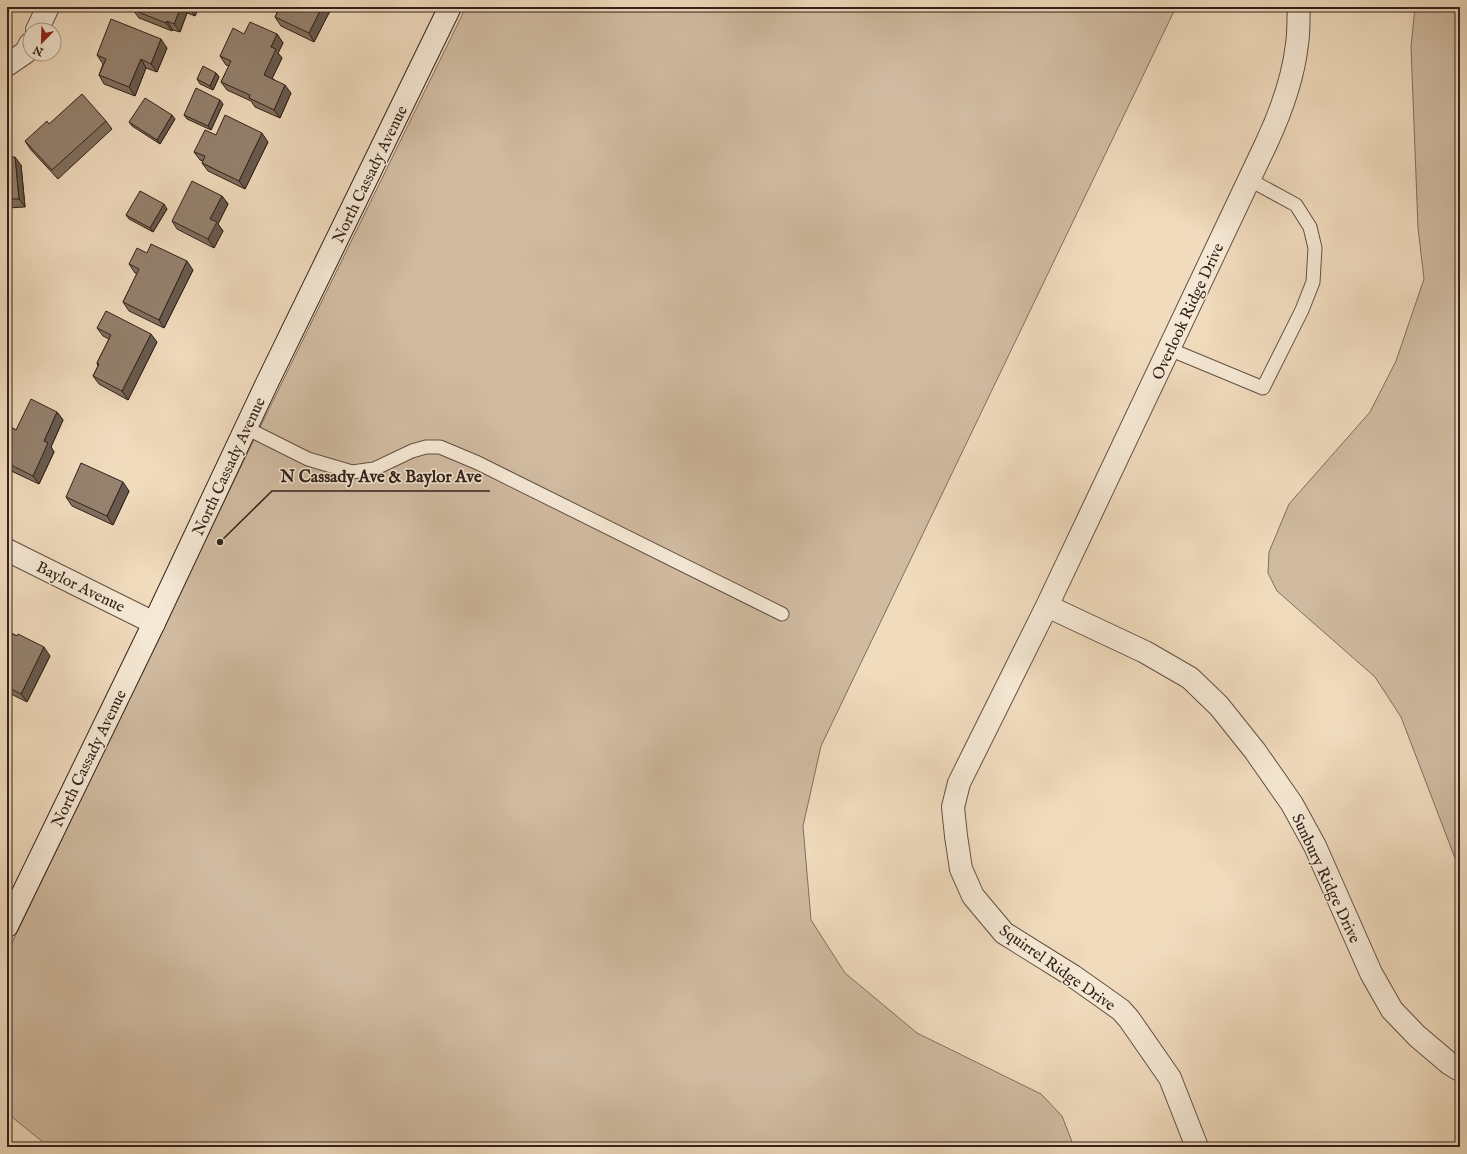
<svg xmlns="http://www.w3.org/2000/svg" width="1467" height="1154" viewBox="0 0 1467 1154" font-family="'IM FELL English',serif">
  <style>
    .green { fill: #d0bba1; stroke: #816e5e }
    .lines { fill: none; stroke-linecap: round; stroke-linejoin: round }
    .lane-casing { stroke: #625044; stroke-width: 15 }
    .street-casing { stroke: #625044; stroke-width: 24 }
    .secondary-casing { stroke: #32211b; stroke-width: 24 }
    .lane { stroke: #f5e8d4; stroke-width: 13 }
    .street { stroke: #f5e8d4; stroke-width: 22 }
    .secondary { stroke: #f5e8d4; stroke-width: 22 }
    .wall { fill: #80705f; stroke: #32211b }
    .shaded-wall { fill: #685b4e; stroke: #32211b }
    .building { fill: #95826f; stroke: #32211b }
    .labels { text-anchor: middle; stroke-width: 3; stroke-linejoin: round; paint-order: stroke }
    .street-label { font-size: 16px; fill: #32211b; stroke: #f5e8d4 }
    .leader { fill: none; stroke: #32211b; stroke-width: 1.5 }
    .callout-dot { fill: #32211b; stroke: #f5e8d4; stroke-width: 1.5 }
    .callout-label { font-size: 17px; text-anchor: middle; font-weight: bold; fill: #32211b; stroke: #f5e8d4; stroke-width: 3; stroke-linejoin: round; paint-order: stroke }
  </style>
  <rect width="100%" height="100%" fill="#f0dbbd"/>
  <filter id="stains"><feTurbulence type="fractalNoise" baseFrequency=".005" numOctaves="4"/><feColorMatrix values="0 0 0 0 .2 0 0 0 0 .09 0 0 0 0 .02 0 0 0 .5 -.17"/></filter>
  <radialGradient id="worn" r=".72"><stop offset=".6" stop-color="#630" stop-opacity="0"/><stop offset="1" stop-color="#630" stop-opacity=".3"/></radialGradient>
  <path class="green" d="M466,7H1176L821,746L803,826L811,920L845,973L917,1033L1041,1094L1062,1116L1074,1147H49L7,1113V953L245,458Z
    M1415,7H1460V871L1401,717L1375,677L1277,591L1268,573L1269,552L1289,504L1370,412L1396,361L1424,279L1418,228L1411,47Z"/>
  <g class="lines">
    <defs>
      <path id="lane" d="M1169,349L1263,388L1302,310L1313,282L1315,248L1310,227L1296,205L1250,180
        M246,428L308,459L352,472L374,469L412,451L426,447H440L478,463L782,614"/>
      <path id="street" d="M37,30L48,7
        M7,65L26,52L30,44
        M7,550L154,623
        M1047,606L1145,652L1190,678L1219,706L1255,751L1292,804L1315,846L1371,973L1392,1010L1417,1036L1450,1064L1460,1070
        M1197,1147L1170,1078L1129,1019L1121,1010L1100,995L1073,976L1004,933L973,896L961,869L956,836L953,807L959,783L1047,606L1266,144C1281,112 1293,80 1297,44C1299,32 1298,19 1299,7"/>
      <path id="secondary" d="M7,926L154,623L267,383L450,7"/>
    </defs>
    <use href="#lane" class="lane-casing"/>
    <use href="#street" class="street-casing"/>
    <use href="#secondary" class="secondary-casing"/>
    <use href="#lane" class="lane"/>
    <use href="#street" class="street"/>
    <use href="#secondary" class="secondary"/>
  </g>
  <path class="wall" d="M134,7H199L195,16L187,13L180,32L173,30L172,31L139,18L133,10Z
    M273,7H332L314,42L281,26L275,17L277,13L276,12Z
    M244,34H277L283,43L278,53L282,58L272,78L291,93L280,118L255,107L251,101L227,90L221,82L229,66L226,65L220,56Z
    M167,48L157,72L146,68L135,96L104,84L99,75L103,64L97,55Z
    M216,73L219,77L213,90L200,84L197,79Z
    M223,104L211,130L187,119L184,115Z
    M175,119L160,144L132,126L129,122Z
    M106,121L112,129L58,179L31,150L25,141L49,124Z
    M216,135L268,142L245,189L208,171L202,163L203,161L200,160L194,152Z
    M7,157L21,165L25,207L7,208Z
    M222,196L228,204L218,224L223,231L214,248L177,229L172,221Z
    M167,209L153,232L129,219L126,215Z
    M129,264L193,270L164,328L129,311L123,302L137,274L135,273Z
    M97,328L157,342L128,400L99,384L93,376L98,366L97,363L109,339L103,336Z
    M57,412L63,420L51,447L54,452L39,484L7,469V425L16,430Z
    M129,491L113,525L72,506L66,497Z
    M7,631L17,636L50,656L27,702L7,692Z"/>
  <path class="shaded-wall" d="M181,7H183L187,13L180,32L174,24Z
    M190,7H199L195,16L189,8Z
    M322,7H332L314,42L309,33Z
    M167,21L173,30L172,31L166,23Z
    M277,34L283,43L278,53L282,58L270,83L264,75L271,47Z
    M161,39L167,48L157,72L151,64Z
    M141,59L146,68L135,96L129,87Z
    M216,73L219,77L213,90L210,86Z
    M285,85L291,93L280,118L274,110Z
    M220,100L223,104L211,130L208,126Z
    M172,115L175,119L160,144L157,140Z
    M262,133L268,142L245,189L239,181Z
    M15,157L21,165L25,207L19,199Z
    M222,196L228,204L218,224L223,231L214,248L208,239L210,219Z
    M164,204L167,209L153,232L150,228Z
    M187,261L193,270L164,328L159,320Z
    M151,334L157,342L128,400L122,391Z
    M57,412L63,420L51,447L54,452L39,484L33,476L44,441Z
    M123,482L129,491L113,525L107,516Z
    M44,647L50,656L27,702L21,694Z"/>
  <path class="building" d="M134,7H181L174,24L167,21L166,23L133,10Z
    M278,7H322L309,33L275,17L280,8Z
    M111,19L161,39L151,64L141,59L129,87L99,75L106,59L97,55Z
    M250,22L277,34L271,47L276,49L264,75L285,85L274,110L249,98L250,95L221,82L231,61L220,56L233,28L244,34Z
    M203,66L216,73L210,86L197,79Z
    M196,88L220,100L208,126L184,115Z
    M82,94L106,121L52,170L25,141L47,121L49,124Z
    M145,98L172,115L157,140L129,122Z
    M225,115L262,133L239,181L202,163L205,156L194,152L205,130L216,135Z
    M7,157H15L19,199H7Z
    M192,181L222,196L210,219L217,222L208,239L172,221Z
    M140,191L164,204L150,228L126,215Z
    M151,244L187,261L159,320L123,302L139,269L129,264L137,248L147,253Z
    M106,311L151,334L122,391L93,376L99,364L97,363L111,335L97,328Z
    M31,399L57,412L44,441L48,443L33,476L7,463V425L16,430Z
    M81,463L123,482L107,516L66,497Z
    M7,631L17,636L18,634L44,647L21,694L7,687Z"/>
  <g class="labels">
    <g class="street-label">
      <text transform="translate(369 174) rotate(-64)" y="6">North Cassady Avenue</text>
      <text transform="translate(1187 311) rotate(-65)" y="6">Overlook Ridge Drive</text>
      <text transform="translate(228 466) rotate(-65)" y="6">North Cassady Avenue</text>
      <text transform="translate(81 586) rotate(26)" y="6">Baylor Avenue</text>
      <text transform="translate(88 758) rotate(-64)" y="6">North Cassady Avenue</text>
      <text transform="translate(1327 878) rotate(65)" y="6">Sunbury Ridge Drive</text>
      <text transform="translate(1058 967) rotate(35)" y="6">Squirrel Ridge Drive</text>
    </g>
  </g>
  <path class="leader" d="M220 542L272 491H490"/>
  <circle class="callout-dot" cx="220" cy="542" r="4"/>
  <g class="callout-label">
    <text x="381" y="482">N Cassady Ave &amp; Baylor Ave</text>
  </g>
  <rect width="1467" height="1154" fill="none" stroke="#f0dbbd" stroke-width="24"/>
  <rect x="8" y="8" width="1451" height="1138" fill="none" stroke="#32211b" stroke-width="2"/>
  <rect x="12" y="12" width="1443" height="1130" fill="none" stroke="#32211b"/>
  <g transform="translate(42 42) rotate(203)"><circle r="19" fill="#f5e8d4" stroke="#a7988a"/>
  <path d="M0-3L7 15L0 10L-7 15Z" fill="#8f2418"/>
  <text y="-6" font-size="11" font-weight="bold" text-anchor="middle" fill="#32211b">N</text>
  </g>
  <rect width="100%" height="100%" filter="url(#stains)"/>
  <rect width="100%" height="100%" fill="url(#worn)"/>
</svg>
